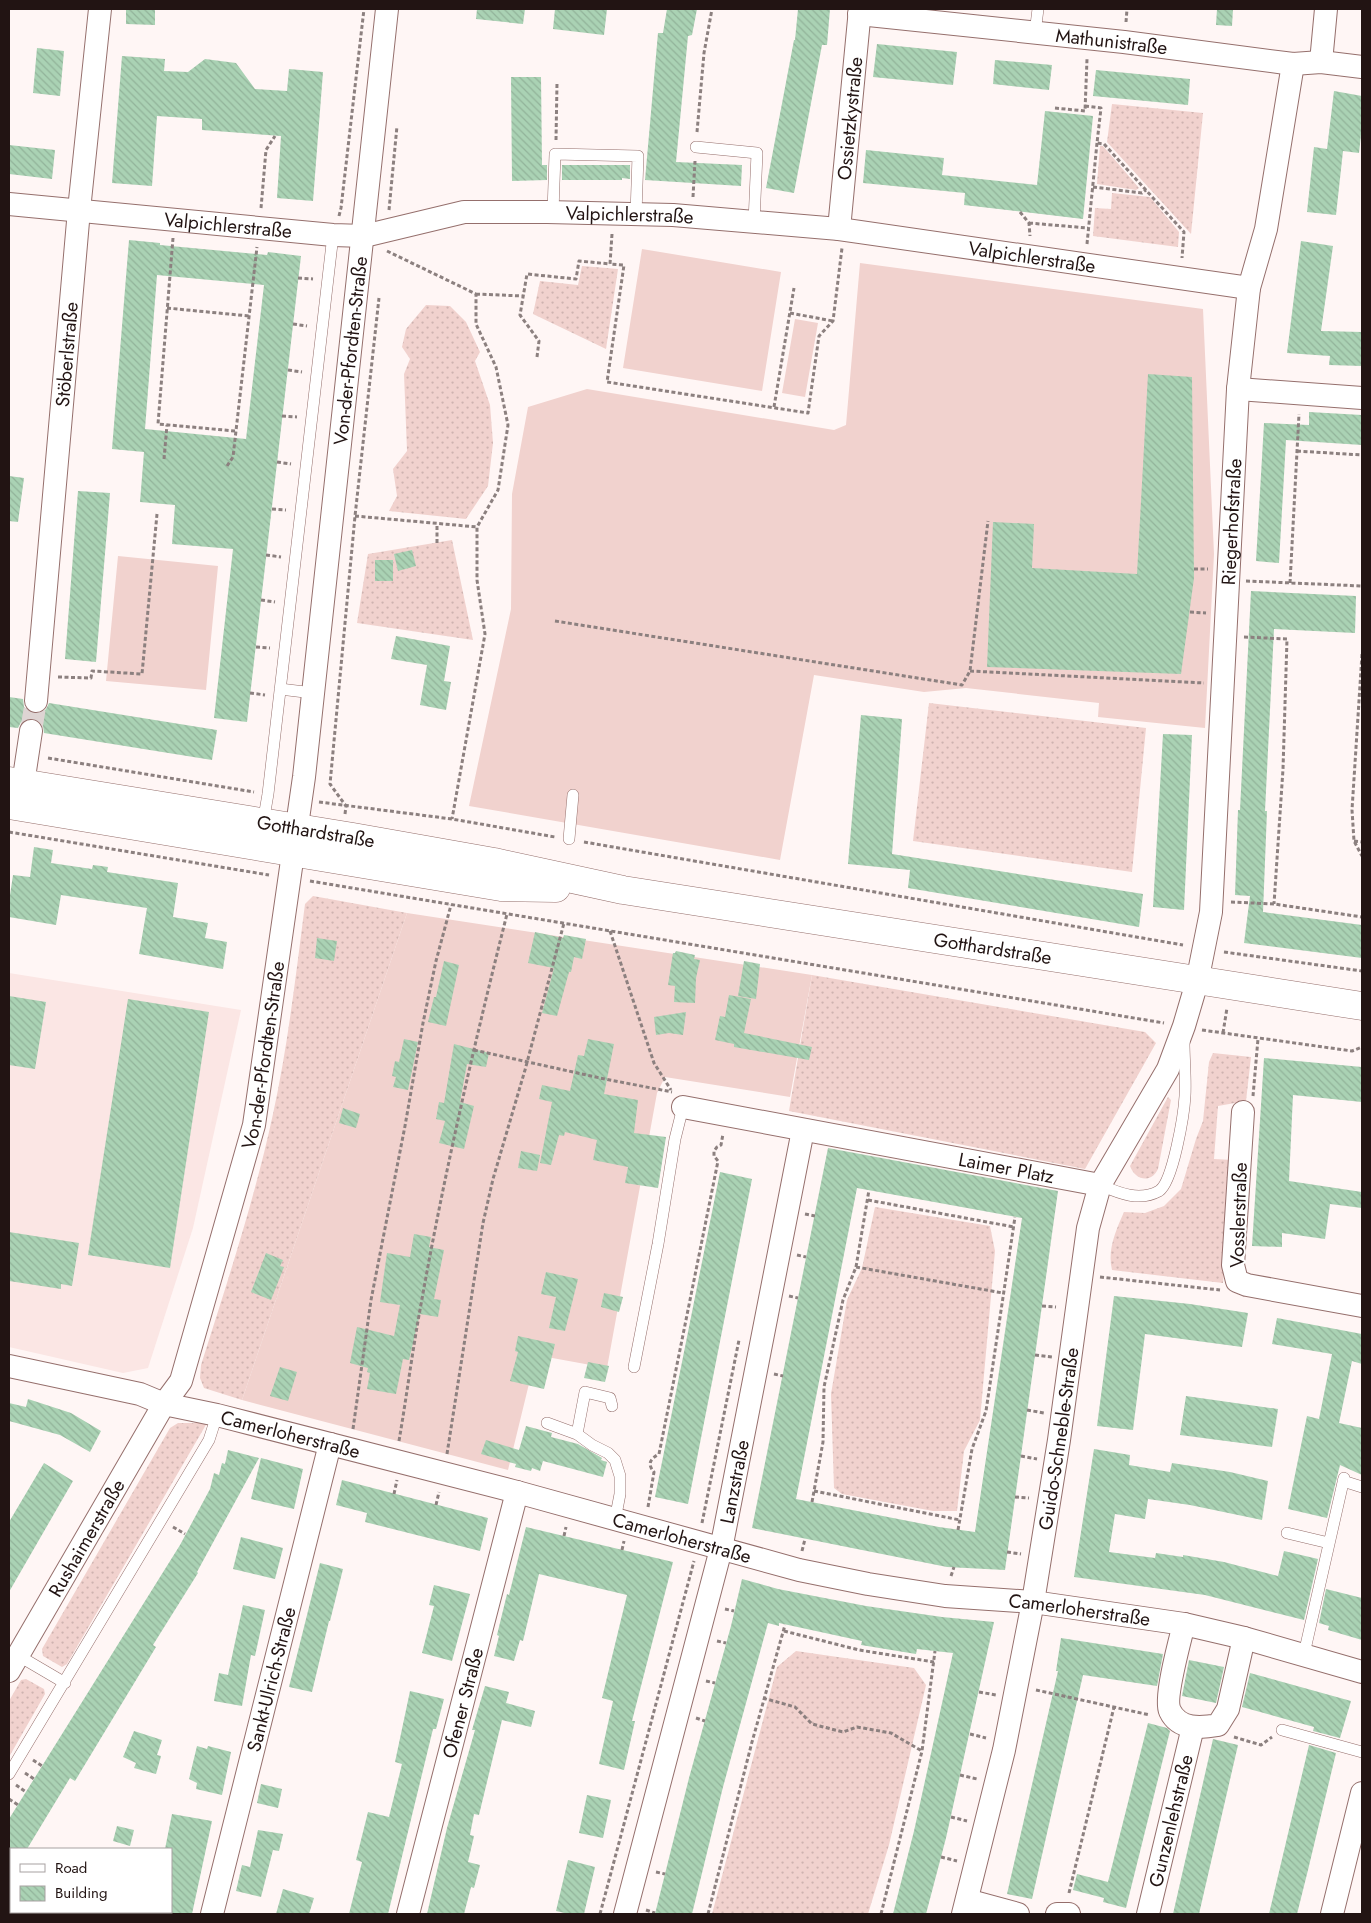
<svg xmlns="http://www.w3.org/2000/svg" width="1371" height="1923" viewBox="0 0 1371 1923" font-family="Jost,sans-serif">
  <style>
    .built { fill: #fbe6e4 }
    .grass { fill: url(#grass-dots) }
    .garden { fill: #f1d2ce }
    .building { fill: url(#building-back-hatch); fill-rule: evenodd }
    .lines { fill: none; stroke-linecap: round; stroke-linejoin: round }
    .street-tunnel { stroke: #ded4d3; stroke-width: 22; stroke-dasharray: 22 11; stroke-linecap: butt }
    .lane-casing { stroke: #956f6c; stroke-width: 12 }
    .street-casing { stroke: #956f6c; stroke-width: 24 }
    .secondary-casing { stroke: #956f6c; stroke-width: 29 }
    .path { stroke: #8c807f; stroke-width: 3; stroke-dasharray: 4 2.5; stroke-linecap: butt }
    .lane { stroke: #fff; stroke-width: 11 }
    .street { stroke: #fff; stroke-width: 22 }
    .secondary { stroke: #fff; stroke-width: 28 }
    .labels { text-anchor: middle; stroke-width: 4; stroke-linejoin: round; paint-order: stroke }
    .street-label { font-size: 19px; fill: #221413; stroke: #fff }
  </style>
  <defs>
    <pattern id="grass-dots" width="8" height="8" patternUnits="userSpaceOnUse" patternTransform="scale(1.25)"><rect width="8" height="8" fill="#f1d2ce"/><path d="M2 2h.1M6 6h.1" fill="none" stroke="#ceb3b0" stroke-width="1.8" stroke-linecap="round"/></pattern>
    <pattern id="building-back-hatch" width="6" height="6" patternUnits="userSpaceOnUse" patternTransform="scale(1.25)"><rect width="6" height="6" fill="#aad2b4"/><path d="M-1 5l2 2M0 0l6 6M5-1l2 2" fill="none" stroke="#92b39a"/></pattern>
  </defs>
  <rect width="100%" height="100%" fill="#fff6f5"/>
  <path class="built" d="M9,973L241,1010L193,1228L148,1368L123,1373L9,1347Z"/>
  <path class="grass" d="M1112,104L1203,113L1191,234L1107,142Z
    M1100,146H1103L1139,188L1136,190L1097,184Z
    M1112,193L1150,197L1179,232L1178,247L1093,236L1095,208L1111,209Z
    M582,266L618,269L606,349L533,314L540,281L578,285Z
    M426,305L450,306L466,322L480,352L475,361L490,405L493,443L488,486L466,519L389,511L397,496L393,469L407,451L404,374L410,359L402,347L406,329Z
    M452,540L473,640L357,623L368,554Z
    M929,703L1146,728L1132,872L913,841Z
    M313,896L407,913L242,1400L204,1388L200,1378L201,1365C227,1283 255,1198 273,1114C288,1045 296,974 305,904Z
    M812,975L1145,1032L1156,1043L1085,1169L789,1111Z
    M1213,1053L1251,1057L1246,1101L1218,1106L1214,1159L1233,1160L1223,1283L1112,1270C1107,1250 1116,1230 1124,1212L1145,1213L1164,1206L1181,1189L1196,1139L1203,1121L1209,1062Z
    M1168,1097L1171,1100L1158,1169C1151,1184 1135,1180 1130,1166Z
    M875,1207L990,1226L995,1251L980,1420L964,1451L957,1511H933L842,1494L834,1488L831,1394L847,1300L862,1268Z
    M178,1423H207L67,1664L62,1667L43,1656L42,1649L170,1428Z
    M796,1651L914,1668L926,1685L889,1845L868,1914H712L777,1667Z
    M26,1679L44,1689L45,1694L9,1757V1701L21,1680Z"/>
  <path class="garden" d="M642,249L781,272L762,391L623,368Z
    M860,263L1203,309L1214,554L1205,728L1098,717L1099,703L966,688L924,692L814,675L780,860L469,806L511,609L512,494L528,407L587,389L834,430L846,425Z
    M795,319L818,323L805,397L782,393Z
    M118,556L218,566L206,690L106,681Z
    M407,913L812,975L790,1097L665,1077L657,1093L607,1368L536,1355L508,1470L242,1400Z"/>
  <path class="building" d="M126,9H155V25L126,24Z
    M477,9H525L523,24L476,19Z
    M555,9H607L604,35L553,29Z
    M667,9H697L692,35L688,36L676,162L742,165L741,186L645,180L658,33H663Z
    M798,9H830L827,45H822L794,193L766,188L794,40H795Z
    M1217,9H1233L1232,26L1216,25Z
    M877,44L957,52L953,85L873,77Z
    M37,48L64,51L60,96L33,93Z
    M122,56L165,59L164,71L188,72L205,59L236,63L255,89L287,91L289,69L323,72L313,201L277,198L281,136L202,130V119L157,116L152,186L112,183Z
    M995,60L1052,65L1049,90L993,84Z
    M1096,70L1190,79L1188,105L1093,96Z
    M511,77H541L542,165H547V180L512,181Z
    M1334,91L1362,96V125L1359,153L1343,151L1336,215L1307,212L1314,147L1327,149Z
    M1045,111L1093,116L1083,219L964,205L965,193L863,183L866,150L944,158L942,175L1037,185Z
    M9,145L55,150L52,179L9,174Z
    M562,165H630V179L622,178V180H562Z
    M129,240L160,243V245L267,255L268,252L301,256L247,722L214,718L233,549L172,544L175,505L140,502L144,452L112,449ZM157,275L264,285L246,439L145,429Z
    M1301,241L1333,246L1321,331L1362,332V366L1329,365L1330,356L1287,353Z
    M1148,374L1192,377L1194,578L1181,674L987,667L993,522L1034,524L1032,568L1137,574Z
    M1309,412L1362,415V445L1286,440L1279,563L1256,561L1264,423L1309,425Z
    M9,476L24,478L18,522L9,521Z
    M78,491L110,493L96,662L65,659Z
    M412,550L416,566L398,571L394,554Z
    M375,560H393V581H375Z
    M1251,591L1356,596L1355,633L1274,629L1265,811H1267L1263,912L1362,925V958L1244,943L1250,896L1235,895L1238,810H1240Z
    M396,636L450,646L444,681L451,682L446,710L420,705L427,665L391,659Z
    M9,697L23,699L24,707L28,711L34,714L42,713L46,709L49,703L217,730L212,760L44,733L43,726L40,721L33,718L26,719L21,722L18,728L9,727Z
    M861,715L902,719L892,854L1143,894L1139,927L908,888L910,870L848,864Z
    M1163,734L1192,735L1184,910L1153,907Z
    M34,847L53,850L51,863L92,869L93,865L101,866L108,867L107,872L178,883L173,917L208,923L205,938L227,942L223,969L139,954L147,908L61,895L56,925L9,917V902L13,875L30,877Z
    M535,932L563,938L564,935L586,939L582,959L574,957L571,972H569L557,1016L542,1013L554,968L528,963Z
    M317,938L337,941L334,961L315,958Z
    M676,951L695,955L694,959L700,960L696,978L695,1003L674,1002L675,986L668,985L673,953H675Z
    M444,961L459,965L446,1026L428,1022L434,997H436Z
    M744,961L760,964L756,999L738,996Z
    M729,995L751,999L744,1033L812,1047L809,1060L734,1047V1044L715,1040L720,1016L725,1017Z
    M9,996L46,1002L35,1069L9,1065Z
    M128,999L209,1012L170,1268L88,1255Z
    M686,1012L683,1035L669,1033L656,1035L654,1017Z
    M404,1039L418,1042L408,1090L393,1087L396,1077L392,1076L395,1061L399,1062Z
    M588,1039L614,1044L604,1094L638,1100L634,1133L666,1137L658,1188L625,1183L628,1167L593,1160L597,1140L565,1132L564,1136L559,1135L551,1165L540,1163L552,1102L539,1099L542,1085L570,1091L578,1055L584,1056Z
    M454,1044L489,1053L486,1067L467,1064L460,1102L474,1106L464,1149L439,1143L445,1121L436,1119L439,1102L444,1103Z
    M1264,1058L1362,1067V1102L1293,1095L1289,1181L1362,1192V1208L1330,1204L1325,1239L1282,1233V1247L1252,1246Z
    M343,1108L360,1114L356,1128L339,1123Z
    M828,1148L1058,1191L1005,1570L947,1567L752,1528ZM857,1188L1022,1218L975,1532L939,1527L796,1499Z
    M521,1151L540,1155L537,1171L518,1168Z
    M720,1172L752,1179L688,1504L655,1497Z
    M9,1232L79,1243L72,1286L61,1284V1289L9,1281Z
    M414,1234L431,1237L429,1247L444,1250L434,1299L441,1300L438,1317L420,1314L409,1360L403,1359L396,1394L367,1389L370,1373L367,1372L368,1368L350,1363L357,1327L394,1336L400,1305L380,1302L387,1253L410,1257Z
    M266,1253L283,1260L280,1266L284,1267L271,1300L251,1292Z
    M546,1272L578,1279L565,1331L549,1328L556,1297L541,1294Z
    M604,1293L623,1297L619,1312L601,1307Z
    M1114,1296L1190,1304L1248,1313L1242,1347L1145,1334L1133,1430L1097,1426Z
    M1277,1318L1362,1334V1364L1352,1361L1339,1423L1362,1428V1475L1340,1465L1327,1518L1288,1509L1307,1416L1319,1419L1332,1354L1272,1344Z
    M518,1336L555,1344L544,1389L510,1381L518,1352L515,1351Z
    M588,1362L609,1366L605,1382L584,1378Z
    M280,1367L297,1372L288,1401L270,1396Z
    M1186,1396L1278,1409L1272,1447L1180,1435Z
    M28,1399L71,1413L101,1431L90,1452L60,1435L9,1421V1403L26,1407Z
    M526,1426L552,1433L551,1437L578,1444L602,1458L601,1460L607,1462L603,1477L543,1461L540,1471L532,1468L531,1471L515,1467L516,1464L481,1454L486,1440L519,1450Z
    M1094,1449L1130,1455L1129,1465L1170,1472L1172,1463L1230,1472L1268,1481L1262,1520L1190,1505L1148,1499L1145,1519L1115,1514L1109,1552L1155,1558L1156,1553L1183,1557V1555L1224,1562L1278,1576L1284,1551L1318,1559L1304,1620L1205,1595L1074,1577Z
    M228,1450L259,1458L197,1572L198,1573L153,1645L156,1647L75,1781L70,1778L27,1849H9V1819L180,1545L210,1489L214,1473L219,1475L222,1463L225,1464Z
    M261,1458L303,1469L294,1509L251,1499Z
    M44,1463L73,1481L9,1592V1522Z
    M342,1480L488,1518L480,1551L365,1522L367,1513L336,1505Z
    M526,1527L673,1562L632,1721H635L624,1770L599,1764L613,1701L602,1698L627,1595L539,1574L523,1641L520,1640L514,1661L494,1656L499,1636L497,1635L507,1594L509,1595Z
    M241,1537L283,1548L275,1579L233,1569Z
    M320,1563L343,1569L330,1621H329L312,1692L289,1687Z
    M742,1579L778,1589L866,1606L942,1617L994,1622L946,1838L926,1914H893L914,1831L953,1653L917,1649L916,1654L861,1645L862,1641L779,1623V1626L768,1623L723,1787L692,1914H655L689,1778L731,1626Z
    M434,1585L470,1594L452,1661L422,1653L434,1606L429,1605Z
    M1326,1589L1362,1598V1640L1328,1630L1329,1626L1319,1623Z
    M243,1605L265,1610L255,1656L251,1655L242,1706L214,1701L219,1673L228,1675Z
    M1061,1638L1163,1654L1157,1686L1083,1675L1032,1899L1007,1894L1058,1671H1056Z
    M1189,1660L1224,1667L1216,1703L1182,1696Z
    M1250,1673L1351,1701L1340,1738L1313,1731L1314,1727L1242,1707Z
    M485,1686L509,1692L506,1703L535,1711L531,1727L502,1720L479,1815L474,1814L470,1835L474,1836L468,1862L480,1865L474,1888L471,1887L464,1914H427L447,1828L475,1730H472Z
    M410,1691L444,1699L436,1729H433L388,1914H349L362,1862L356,1860L368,1812L389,1817L402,1764L395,1762Z
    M1148,1723L1167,1728L1170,1731L1126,1908L1103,1902L1104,1898L1073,1890L1077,1874L1108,1882Z
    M134,1731L162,1740L157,1755L161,1756L156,1774L134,1768L136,1763L123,1757Z
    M1213,1739L1238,1745L1199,1914H1173Z
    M1309,1745L1336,1753L1308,1870L1297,1914H1269Z
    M197,1746L207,1749L208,1746L231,1752L222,1795L196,1789L197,1783L189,1779Z
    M261,1784L282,1789L278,1808L257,1803Z
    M587,1795L611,1800L603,1838L579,1833Z
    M172,1814L212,1821L192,1914H171V1849H165Z
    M117,1826L134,1830L130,1846L113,1841Z
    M258,1830L283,1834L279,1851L273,1850L261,1897L236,1891L242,1865L250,1867Z
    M568,1860L595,1867L584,1914H569L556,1911Z
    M283,1889L314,1898L309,1914H276Z"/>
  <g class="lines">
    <path class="street-tunnel" d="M31,731L36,701"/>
    <defs>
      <path id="lane" d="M1035,33L1038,9
        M696,147L757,153L754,222
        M553,212L555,154L638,156L636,214
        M280,689L313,693
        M263,823L268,794L333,235
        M569,839L573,795
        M1100,1185C1119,1193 1139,1202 1159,1191C1173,1182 1184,1114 1185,1096C1186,1078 1184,1060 1184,1042
        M634,1367L658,1244L675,1139L683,1107
        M547,1423L577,1434L592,1445L608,1453L615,1460L620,1476V1494L615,1520
        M577,1434L585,1392L610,1398L612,1406
        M1343,1481L1362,1487
        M1287,1533L1329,1543
        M1304,1654L1344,1478
        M19,1656L65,1683
        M1282,1730L1362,1752
        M9,1774L209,1440L217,1415"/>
      <g id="street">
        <path id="s1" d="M859,14L1124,42L1293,64L1321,62L1362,67"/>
        <path d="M1321,62L1326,9"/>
        <path id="s2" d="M9,204L333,235L364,236L464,212H547L673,215L839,229L1249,288"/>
        <path id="s3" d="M839,229L860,9"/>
        <path d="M1238,389L1362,398"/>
        <path id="s4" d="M36,701L79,210L100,9"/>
        <path d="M23,784L31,731"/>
        <path id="s5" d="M683,1107L1100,1185"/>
        <path d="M1243,1112L1233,1265L1237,1281L1247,1285L1362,1306"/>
        <path id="s6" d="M9,1366L140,1394L164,1404L217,1415L517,1492L799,1570L868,1584L945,1596L1033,1602L1184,1624L1244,1638L1362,1672"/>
        <path d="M1184,1624C1180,1640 1164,1699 1170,1711C1179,1730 1201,1728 1218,1725L1228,1709L1244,1638"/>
        <path id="s7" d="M9,1671L164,1404L181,1381L254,1125L304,777L387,9"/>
        <path d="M967,1900L1018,1914"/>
        <path id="s8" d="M212,1914L330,1444"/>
        <path id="s9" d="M408,1914L517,1492"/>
        <path id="s10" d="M625,1914L721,1549L803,1130"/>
        <path id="s11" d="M963,1914L1004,1750L1033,1602L1059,1440L1088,1228L1100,1185L1168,1069L1184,1026L1197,982L1211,912L1238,389L1249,288L1266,229L1293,64"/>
        <path d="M1057,1914H1069"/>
        <path id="s12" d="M1148,1914L1193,1727"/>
        <path d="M1332,1914L1362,1793"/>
      </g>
      <g id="secondary">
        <path id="s13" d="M9,781L353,837L494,862L623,890L1362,1006"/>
        <path d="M9,805L501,887L556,888"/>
      </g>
    </defs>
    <use href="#lane" class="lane-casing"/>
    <use href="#street" class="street-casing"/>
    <use href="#secondary" class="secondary-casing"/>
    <path class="path" d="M1126,22L1127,9
      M1085,106L1101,108L1097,143L1104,144L1184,232L1182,258
      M1055,108L1085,111L1087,59
      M697,132L704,53L712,9
      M556,140L557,83
      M1093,187L1142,193L1146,190
      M693,197L695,161
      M261,208L266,150L275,136
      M389,210L397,126
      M1020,212L1029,223L1030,236
      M339,216L341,208L364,9
      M1029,223L1088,228
      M612,234L610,264L624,265L607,382L808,413L819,336L833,321L842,248
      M173,238L158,424L235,431
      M1087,244L1097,143
      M387,251L476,294V324L496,367L508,425L498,490L477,527V580L485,634L452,819
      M298,278L313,279
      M476,294L523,296
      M167,308L249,316
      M790,313L833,321
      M293,324L307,326
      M537,357L539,341L520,315L527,274L576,279L579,261L610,264
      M288,370L302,372
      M774,407L794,288
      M282,416L297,417
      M1297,451L1362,455
      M164,459L167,425
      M277,462L291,464
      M227,466L233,457L257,247
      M272,509L286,510
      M355,516L477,527
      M437,543V524
      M266,555L281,557
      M1194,569H1208
      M1246,581L1362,586
      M1290,583L1299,414
      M261,600L275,602
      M1190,612L1206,613
      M555,621L962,685L970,671L988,521
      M1244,637L1287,639L1283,769L1274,904
      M256,647L270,648
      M1362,654L1352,810L1354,841L1362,856
      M970,671L1204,683
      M58,677L91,678L92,671L142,674L157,514
      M250,693L265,695
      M48,758L254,792
      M319,802L452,819L555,837
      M345,814L346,806L330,784L355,516L379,298
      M9,832L269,875
      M1354,841L1362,842
      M584,842L1183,945
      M310,881L1164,1023
      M1231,902L1274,904L1362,917
      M610,931L654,1063L671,1090
      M1224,952L1362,971
      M1202,1030L1352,1051L1362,1047
      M1223,1033L1227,1008
      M474,1050L600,1078L672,1092
      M1253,1096L1258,1039
      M868,1200L1014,1227
      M805,1214L815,1216
      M797,1255L806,1257
      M856,1267L1003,1293
      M1100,1277L1220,1290
      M789,1296L798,1298
      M1042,1306L1056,1307
      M1035,1355L1052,1357
      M774,1374L783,1376
      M1027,1410L1044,1413
      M353,1429L371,1300L405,1126L423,1023L436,961L451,905
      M399,1441C407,1394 413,1346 422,1299C445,1170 475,1041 507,914
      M447,1454L483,1223L493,1179L525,1070L564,923
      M1021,1456L1037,1459
      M814,1491L960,1520
      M394,1494L397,1480
      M1015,1497L1029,1498
      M812,1502L823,1442L824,1387L843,1300L856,1267L869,1190
      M436,1505L439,1492
      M648,1507L654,1472C647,1464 650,1459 659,1454L718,1161L714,1156V1151L717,1147L721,1145L723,1134
      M702,1523L739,1340
      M173,1527L185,1534
      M958,1530L972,1449L986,1411L1015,1217
      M564,1536L566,1527
      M622,1550L624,1541
      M802,1551L805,1539
      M1007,1552L1021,1554
      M951,1576L954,1567
      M725,1609L734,1611
      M784,1631L859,1650L934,1662
      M717,1641L726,1643
      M706,1681L715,1683
      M1036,1690L1150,1715
      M979,1692L996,1695
      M763,1698L795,1707L812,1724L843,1732L857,1727L891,1733L922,1751
      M696,1718L705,1721
      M970,1734L986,1738
      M1234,1737L1261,1745L1272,1737
      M33,1760L42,1766
      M25,1773L34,1779
      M960,1775L977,1779
      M16,1785L26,1792
      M9,1799L18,1805
      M951,1817L967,1821
      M941,1857L957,1861
      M656,1872L665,1874
      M1069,1893L1114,1707
      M646,1910L655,1913
      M600,1914L694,1561
      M708,1914L752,1742L785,1625
      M881,1914L922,1751L935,1651"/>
    <use href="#lane" class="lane"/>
    <use href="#street" class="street"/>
    <use href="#secondary" class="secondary"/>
  </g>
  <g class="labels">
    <g class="street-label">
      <text dy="7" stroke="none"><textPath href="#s1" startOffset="254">Mathunistraße</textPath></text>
      <text dy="7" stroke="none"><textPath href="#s3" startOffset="111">Ossietzkystraße</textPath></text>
      <text dy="7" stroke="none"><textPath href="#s2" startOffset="625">Valpichlerstraße</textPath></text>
      <text dy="7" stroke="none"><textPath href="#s2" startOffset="220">Valpichlerstraße</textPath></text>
      <text dy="7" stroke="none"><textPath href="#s2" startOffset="1030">Valpichlerstraße</textPath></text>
      <text dy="7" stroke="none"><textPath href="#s7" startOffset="1384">Von-der-Pfordten-Straße</textPath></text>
      <text dy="7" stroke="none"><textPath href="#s4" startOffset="348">Stöberlstraße</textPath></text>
      <text dy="7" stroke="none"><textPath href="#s11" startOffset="1431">Riegerhofstraße</textPath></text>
      <text dy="7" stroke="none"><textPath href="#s13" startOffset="311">Gotthardstraße</textPath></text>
      <text dy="7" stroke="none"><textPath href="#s13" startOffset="998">Gotthardstraße</textPath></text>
      <text dy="7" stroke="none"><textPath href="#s7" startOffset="674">Von-der-Pfordten-Straße</textPath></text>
      <text dy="7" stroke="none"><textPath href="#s5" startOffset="329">Laimer Platz</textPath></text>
      <text transform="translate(1238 1215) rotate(-88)" y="7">Vosslerstraße</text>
      <text dy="7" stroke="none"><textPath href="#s6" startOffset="290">Camerloherstraße</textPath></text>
      <text dy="7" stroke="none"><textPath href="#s11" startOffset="485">Guido-Schneble-Straße</textPath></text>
      <text dy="7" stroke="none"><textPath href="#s10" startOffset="446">Lanzstraße</textPath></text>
      <text dy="7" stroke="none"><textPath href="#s7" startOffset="154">Rushaimerstraße</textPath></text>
      <text dy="7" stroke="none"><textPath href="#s6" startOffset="695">Camerloherstraße</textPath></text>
      <text dy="7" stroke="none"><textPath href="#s6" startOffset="1100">Camerloherstraße</textPath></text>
      <text dy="7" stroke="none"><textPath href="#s8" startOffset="242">Sankt-Ulrich-Straße</textPath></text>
      <text dy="7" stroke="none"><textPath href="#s9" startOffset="218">Ofener Straße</textPath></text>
      <text dy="7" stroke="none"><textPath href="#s12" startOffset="96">Gunzenlehstraße</textPath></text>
    </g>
  </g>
  <rect width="1371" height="1923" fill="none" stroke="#221413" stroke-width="20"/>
  <rect x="10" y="1848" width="162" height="65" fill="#ffffff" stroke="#a7a1a1"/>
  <rect x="20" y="1864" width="25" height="8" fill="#ffffff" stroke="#a7a1a1"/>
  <text x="55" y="1873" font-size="15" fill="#221413">Road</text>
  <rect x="20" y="1886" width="25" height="15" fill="url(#building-back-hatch)" stroke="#a7a1a1"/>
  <text x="55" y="1898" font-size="15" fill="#221413">Building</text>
</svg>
